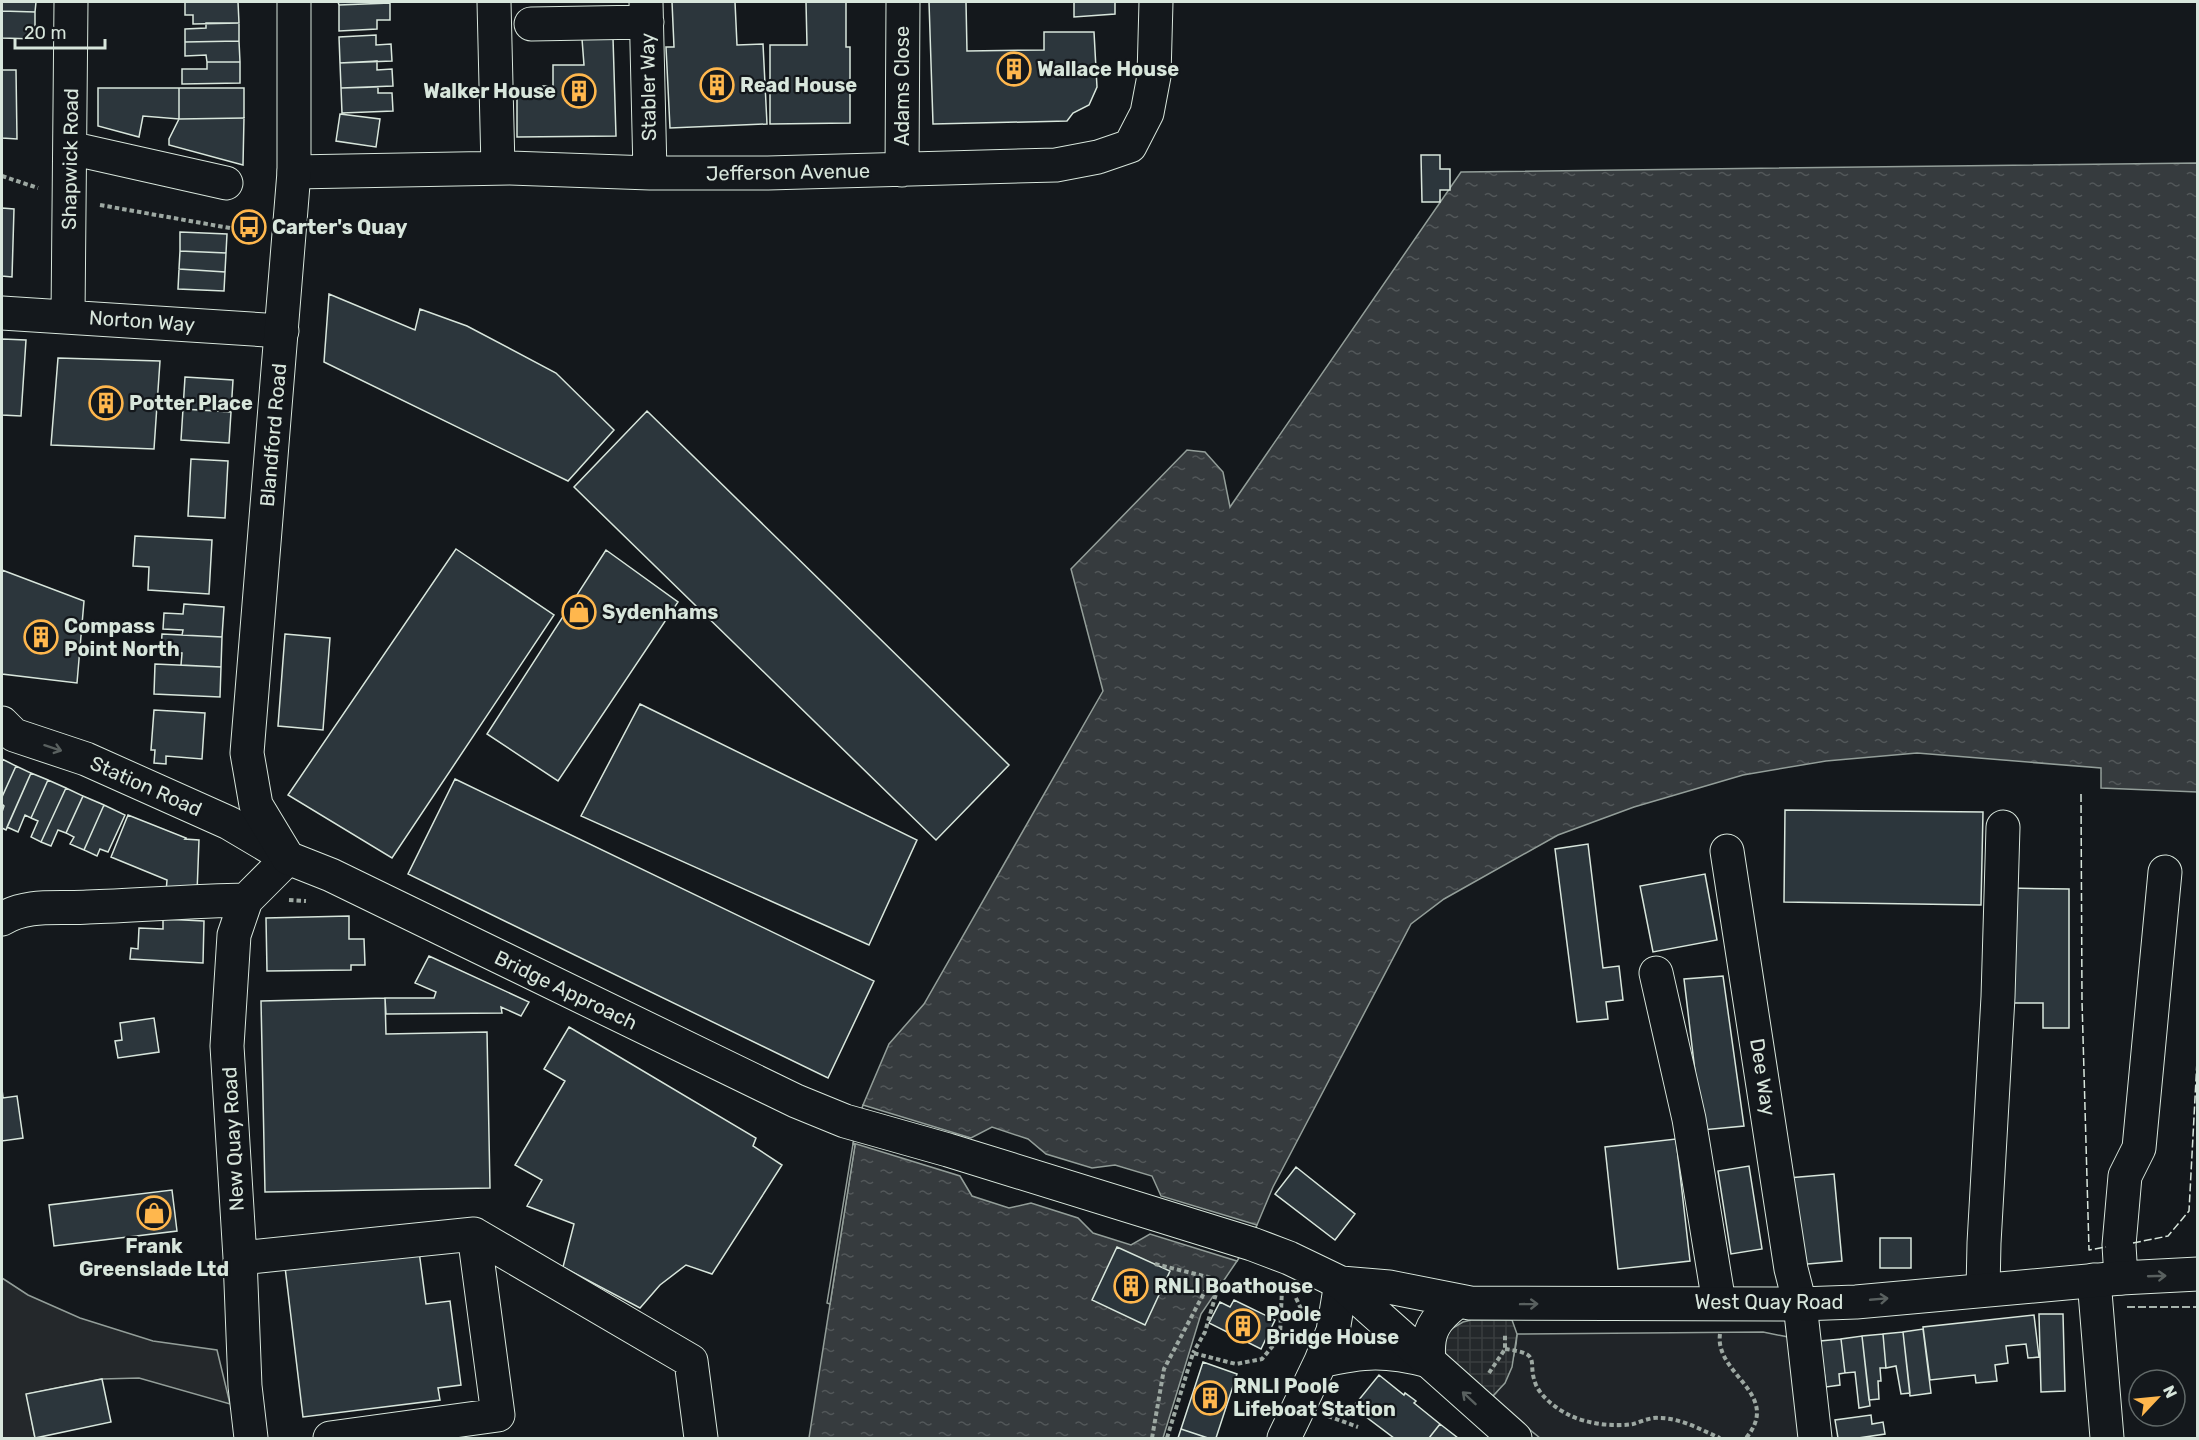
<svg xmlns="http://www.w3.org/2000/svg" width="2199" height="1440" viewBox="0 0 2199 1440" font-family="Rubik,sans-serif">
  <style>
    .grass { fill: #202428; stroke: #939e99; stroke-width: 1.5 }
    .parking { fill: #24282b; stroke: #939e99; stroke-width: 1.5 }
    .plaza { fill: url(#plaza-grid); stroke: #939e99; stroke-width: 1.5 }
    .water { fill: url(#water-ripples); stroke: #939e99; stroke-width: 1.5 }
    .pier { fill: #14181c; stroke: #939e99; stroke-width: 1.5 }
    .building { fill: #2c363c; stroke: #d8e6dc; stroke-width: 1.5 }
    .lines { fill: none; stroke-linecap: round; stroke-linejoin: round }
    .minor-casing { stroke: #d8e6dc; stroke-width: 35 }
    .highway-casing { stroke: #d8e6dc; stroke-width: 35 }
    .path { stroke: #9da8a2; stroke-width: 4; stroke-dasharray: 4.5 3; stroke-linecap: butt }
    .minor { stroke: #14181c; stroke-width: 33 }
    .highway { stroke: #14181c; stroke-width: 33 }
    .fence { stroke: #d8e6dc; stroke-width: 1.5; stroke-dasharray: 8 3; stroke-linecap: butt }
    .oneway { stroke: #59605f }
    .labels { text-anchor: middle; stroke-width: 4.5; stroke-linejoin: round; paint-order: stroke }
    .poi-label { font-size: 20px; font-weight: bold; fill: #d8e6dc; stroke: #14181c; text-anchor: start }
    .street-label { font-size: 20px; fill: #d8e6dc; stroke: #14181c }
  </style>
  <defs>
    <pattern id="plaza-grid" width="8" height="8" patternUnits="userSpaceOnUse" patternTransform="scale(1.5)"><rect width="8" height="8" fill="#24282b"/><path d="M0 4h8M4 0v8" fill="none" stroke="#393d3f"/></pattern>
    <pattern id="water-ripples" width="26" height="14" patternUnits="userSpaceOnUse" patternTransform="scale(1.5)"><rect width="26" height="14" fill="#363b3e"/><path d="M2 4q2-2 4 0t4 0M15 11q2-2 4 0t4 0" fill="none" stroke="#525759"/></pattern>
  </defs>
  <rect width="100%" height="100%" fill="#14181c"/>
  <path class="grass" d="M1763,1332L1788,1337L1800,1438H1540L1491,1398C1507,1383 1516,1356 1517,1334Z"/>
  <path class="parking" d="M2,1278L28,1295L80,1318L153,1341L217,1350L230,1404L139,1378L102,1379L27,1394L35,1438H2Z"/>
  <path class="plaza" d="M1471,1320H1512L1517,1334L1512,1367L1505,1383L1491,1398L1442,1354L1443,1339L1451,1329L1463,1322Z"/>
  <path class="water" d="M2197,163V792L2101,788V768L1917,753L1826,761L1743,775L1634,807L1558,835L1444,899L1411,924L1273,1187L1257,1225L1237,1261L1201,1314L1163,1438H809L855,1145L853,1144L863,1105L889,1044L924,1004L1103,691L1071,569L1187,450L1205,452L1223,472L1230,507L1461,172Z"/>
  <path class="pier" d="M863,1105L971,1138L992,1127L1028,1139L1046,1154L1092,1168L1115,1165L1152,1176L1161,1196L1257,1225L1237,1261L1150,1234L1131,1245L1093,1233L1078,1218L1031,1203L1009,1208L972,1196L960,1176L853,1143Z
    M853,1144L855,1145L830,1304L827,1303Z"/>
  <path class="building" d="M2,2H36L35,12L2,11Z
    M185,2H238L239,23L193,24V15H185Z
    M338,2H390V3L339,5Z
    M672,2H735L737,45L763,44L767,124L670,128L666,47H674Z
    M806,2H846V47H850V123L770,124V45H807Z
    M929,2H966L967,51L1044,50V32H1094L1097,87L1089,105L1073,113L1067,121L933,124Z
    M1074,2H1115V14L1074,17Z
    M390,3V20H377V29L339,31V5Z
    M2,11L35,12V39L2,38Z
    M206,23H239V41L185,42V29L206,28Z
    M376,35V45L391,44L392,61L340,63L339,37Z
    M613,38L616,136L517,137V96H543V86H553V65H584L582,39Z
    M239,41L240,62H207L206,55L185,56V42Z
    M377,61V70L392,69L393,86L341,88L340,63Z
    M207,62H240V83L182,84V69H207Z
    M2,70H16L17,139L2,138Z
    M378,87V93H392L393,111L342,113L341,88Z
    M98,88H179V119L143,116L139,137L98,126Z
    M179,88H244V118L179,119Z
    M340,114L380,119L376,147L336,141Z
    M244,118L243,165L169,145V139L179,119Z
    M1421,155H1440V169H1450V190H1440V202H1422Z
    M2,208L14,209L12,277L2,276Z
    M180,232L227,234L226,253L180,251Z
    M180,251L226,253L225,272L179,269Z
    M179,269L225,272L224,291L178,289Z
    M329,294L415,330L420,309L467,326L556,373L614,430L568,481L324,362Z
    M2,339L26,340L21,416L2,415Z
    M58,358L160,361L154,449L51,445Z
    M185,377L233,380L231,412L183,409Z
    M183,409L231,412L229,443L181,440Z
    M647,411L1009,765L936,840L574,487Z
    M191,459L228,461L225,518L188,516Z
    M135,536L212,540L209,594L148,590L149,567L133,566Z
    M456,549L554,615L392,858L288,795Z
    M606,550L678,602L558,781L487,734Z
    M2,570L84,601L77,683L2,674Z
    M184,604L224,607L222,637L182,635L183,630L163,629L164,613L183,614Z
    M162,634L222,637L221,667L181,665L182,653L161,652Z
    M285,634L330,638L323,730L278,726Z
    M155,664L221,667L220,697L154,694Z
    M640,704L917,840L869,945L581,816Z
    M154,710L205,713L202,759L166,756V764L154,763L155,750H151Z
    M2,759L16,766L2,797Z
    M16,766L31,773L6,830L2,828V812L4,806L2,804V797Z
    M31,773L48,780L31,818L25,815L18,832L7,827Z
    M455,779L874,981L828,1078L408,874Z
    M48,780L66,788L41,842L31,837L38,821L31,818Z
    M66,788L83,796L66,833L58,830L51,846L41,842Z
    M83,796L104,805L84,850L70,844L74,837L66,833Z
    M104,805L125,815L108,852L100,849L97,856L84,850Z
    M1785,810L1983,812L1981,905L1784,902Z
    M128,815L186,838L185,839L199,840L197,893L166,892L167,880L111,857Z
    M1588,844L1603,968L1619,966L1623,1000L1606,1002L1608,1019L1577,1022L1555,849Z
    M1705,874L1717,940L1653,952L1640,886Z
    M2007,888L2069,889V1028H2043V1003H2006Z
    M349,916V939H364L365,965H351V970L267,971L266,918Z
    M163,919L204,921L203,963L130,959L131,948L138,949L139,928L163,929Z
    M429,956L529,1002L521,1016L501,1007L502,1013L386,1014L385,998H434L436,992L415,983Z
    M1723,976L1744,1126L1702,1130L1684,979Z
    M385,998L386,1034L487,1032L490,1188L265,1192L261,1001Z
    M154,1018L159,1052L118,1058L115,1041L122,1040L120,1023Z
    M569,1027L756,1138L753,1146L782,1165L712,1274L686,1265L660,1285L640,1308L563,1267L574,1224L527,1206L542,1180L515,1165L565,1081L544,1069Z
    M2,1089L3,1098L17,1096L23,1138L2,1141Z
    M1676,1139L1690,1261L1618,1269L1605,1147Z
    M1749,1166L1762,1249L1731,1254L1718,1171Z
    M1296,1167L1355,1214L1335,1240L1275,1194Z
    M1834,1174L1842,1261L1796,1265L1788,1178Z
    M172,1190L177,1231L54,1246L49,1205Z
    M1880,1238H1911V1268H1880Z
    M1117,1247L1170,1271L1145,1325L1092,1300Z
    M419,1251L426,1304L450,1301L461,1385L438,1388L440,1400L303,1417L285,1267Z
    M1234,1300L1275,1320L1261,1349L1209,1323L1220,1302L1230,1307Z
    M2039,1314H2063L2065,1391L2041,1392Z
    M2034,1315L2039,1357L2028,1358L2026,1344L2006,1346L2008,1363L1995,1365L1997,1381L1976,1383L1975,1375L1930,1380L1923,1327Z
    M1923,1329L1931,1393L1910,1396L1903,1332Z
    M1903,1332L1910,1393L1901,1394L1896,1366L1886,1368L1883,1334Z
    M1883,1334L1886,1368H1880L1881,1381H1878L1879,1399L1869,1400L1862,1336Z
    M1862,1336L1870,1406L1859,1408L1855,1372L1845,1373L1841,1339Z
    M1841,1339L1845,1373L1839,1374L1840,1385L1826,1387L1820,1341Z
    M1203,1362L1237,1374L1216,1438H1208L1181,1429Z
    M1379,1375L1404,1395L1405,1393L1416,1401L1414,1403L1440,1424L1429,1438H1394L1353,1407Z
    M102,1379L111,1422L35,1438L26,1394Z
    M1871,1415L1872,1424L1883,1422L1885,1434L1858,1438H1838L1835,1420Z
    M1440,1424L1458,1438H1429Z
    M1181,1429L1208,1438H1178Z"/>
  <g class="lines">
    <defs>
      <path id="minor" d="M494,2L498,168
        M646,2L650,173
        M531,24L647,22
        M70,148L226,183
        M902,170L903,2
        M294,172L510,168L650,173H768L1056,165L1098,157L1130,146L1147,113L1154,76L1156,2
        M2,313L282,331
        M68,316L71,2
        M2,723L14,735L86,759L229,823L288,858L246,900L234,935L227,1046L240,1258L245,1386L251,1438
        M1727,851L1791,1269L1800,1304L1815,1438
        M2,919C27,903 59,909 88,907C141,905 193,901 246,900
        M1656,973L1689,1119L1719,1303
        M474,1234L691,1361L701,1438
        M240,1258L474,1234L498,1415L330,1438
        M2121,1278L2119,1245L2125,1176L2139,1148L2165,872
        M2094,1280L2107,1438
        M1983,1290L1984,1243L1998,997L2003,827
        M1321,1361C1365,1351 1385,1350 1429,1361
        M1284,1438L1321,1361L1333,1331L1341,1283"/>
      <path id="highway" d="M294,2V172L247,753L256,805L288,858L331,875L796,1101L845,1121L948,1150L1252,1244L1289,1258L1341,1283L1515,1438
        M1341,1283L1389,1287L1470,1303L1800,1304L1856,1302L2121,1278L2198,1274
        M1429,1361C1426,1332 1434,1319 1457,1302"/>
    </defs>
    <use href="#minor" class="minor-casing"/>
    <use href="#highway" class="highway-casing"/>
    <path class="path" d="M2,176L38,188
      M100,205L258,233
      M289,900L306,901
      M1155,1264L1220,1280L1205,1332L1193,1353
      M1296,1298L1303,1313
      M1720,1334C1714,1374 1783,1394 1746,1438
      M1505,1349C1544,1354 1526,1361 1536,1385C1542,1398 1557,1409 1569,1415C1587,1424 1614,1427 1633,1424C1641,1422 1650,1417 1659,1418C1681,1418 1701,1430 1720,1438
      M1489,1373L1505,1349V1334
      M1328,1416L1358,1427
      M1152,1438L1164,1369L1205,1291
      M1167,1438L1193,1353L1236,1364L1262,1359L1280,1337L1282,1288"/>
    <use href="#minor" class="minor"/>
    <use href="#highway" class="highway"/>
    <path class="fence" d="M2081,794L2082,1001L2089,1250L2106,1247
      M2133,1243L2168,1236L2189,1211L2198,1042
      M2127,1307H2198"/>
  </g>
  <defs><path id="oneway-shaft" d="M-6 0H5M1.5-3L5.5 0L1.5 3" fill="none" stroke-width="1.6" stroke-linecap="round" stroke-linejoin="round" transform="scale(1.5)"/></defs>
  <g class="oneway">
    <use href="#oneway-shaft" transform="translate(53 748) rotate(18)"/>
    <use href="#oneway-shaft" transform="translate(2157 1276) rotate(-2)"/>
    <use href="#oneway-shaft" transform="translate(1879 1299) rotate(-5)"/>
    <use href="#oneway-shaft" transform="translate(1529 1304) rotate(-1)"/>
    <use href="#oneway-shaft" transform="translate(1469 1398) rotate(-137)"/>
  </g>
  <defs>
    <symbol id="building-ring" viewBox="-11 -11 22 22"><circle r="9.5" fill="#14181c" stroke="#ffb74d" stroke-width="1.5"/><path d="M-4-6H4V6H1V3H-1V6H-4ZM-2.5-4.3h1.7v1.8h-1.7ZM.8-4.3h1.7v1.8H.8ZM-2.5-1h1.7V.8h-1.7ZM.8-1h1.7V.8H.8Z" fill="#ffb74d"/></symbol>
    <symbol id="bus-ring" viewBox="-11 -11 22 22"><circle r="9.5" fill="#14181c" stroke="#ffb74d" stroke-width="1.5"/><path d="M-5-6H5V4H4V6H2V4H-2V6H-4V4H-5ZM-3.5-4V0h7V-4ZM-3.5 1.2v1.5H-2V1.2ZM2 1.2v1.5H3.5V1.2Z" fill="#ffb74d"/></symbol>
    <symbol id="shop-ring" viewBox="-11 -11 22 22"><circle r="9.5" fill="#14181c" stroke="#ffb74d" stroke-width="1.5"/><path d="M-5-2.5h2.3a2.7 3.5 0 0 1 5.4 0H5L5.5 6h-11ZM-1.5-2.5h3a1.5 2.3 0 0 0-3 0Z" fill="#ffb74d"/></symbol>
  </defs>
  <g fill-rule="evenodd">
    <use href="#building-ring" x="995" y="50" width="38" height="38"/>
    <use href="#building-ring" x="698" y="66" width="38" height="38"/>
    <use href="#building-ring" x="560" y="72" width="38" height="38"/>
    <use href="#bus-ring" x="230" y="208" width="38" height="38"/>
    <use href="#building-ring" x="87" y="384" width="38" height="38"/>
    <use href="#shop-ring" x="560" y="593" width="38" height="38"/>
    <use href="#building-ring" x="22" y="618" width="38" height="38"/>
    <use href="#shop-ring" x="135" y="1194" width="38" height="38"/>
    <use href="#building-ring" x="1112" y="1267" width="38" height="38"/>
    <use href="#building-ring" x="1224" y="1307" width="38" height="38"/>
    <use href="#building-ring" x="1191" y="1379" width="38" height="38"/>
  </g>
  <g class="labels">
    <g class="poi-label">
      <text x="1037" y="76">Wallace House</text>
      <text x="740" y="92">Read House</text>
      <text x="556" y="98" text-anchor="end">Walker House</text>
      <text x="272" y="234">Carter's Quay</text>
      <text x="129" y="410">Potter Place</text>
      <text x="602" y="619">Sydenhams</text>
      <text x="64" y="633">Compass<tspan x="64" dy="23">Point North</tspan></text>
      <text x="154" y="1253" text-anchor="middle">Frank<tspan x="154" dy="23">Greenslade Ltd</tspan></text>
      <text x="1154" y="1293">RNLI Boathouse</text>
      <text x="1266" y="1321">Poole<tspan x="1266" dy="23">Bridge House</tspan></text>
      <text x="1233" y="1393">RNLI Poole<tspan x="1233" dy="23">Lifeboat Station</tspan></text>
    </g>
    <g class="street-label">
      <text transform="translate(902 86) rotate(-90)" y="7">Adams Close</text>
      <text transform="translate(648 87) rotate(-91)" y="7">Stabler Way</text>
      <text transform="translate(70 159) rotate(-89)" y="7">Shapwick Road</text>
      <text transform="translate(788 172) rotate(-1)" y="7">Jefferson Avenue</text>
      <text transform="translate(142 321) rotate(4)" y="7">Norton Way</text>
      <text transform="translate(273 435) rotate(-85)" y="7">Blandford Road</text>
      <text transform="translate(146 786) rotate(24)" y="7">Station Road</text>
      <text transform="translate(566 990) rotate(26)" y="7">Bridge Approach</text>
      <text transform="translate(1763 1077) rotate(81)" y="7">Dee Way</text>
      <text transform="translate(233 1139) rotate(-93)" y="7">New Quay Road</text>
      <text x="1769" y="1309">West Quay Road</text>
    </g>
  </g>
  <rect width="2199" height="1440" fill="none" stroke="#d8e6dc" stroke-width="6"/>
  <g transform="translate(2157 1398) rotate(64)"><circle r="28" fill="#14181c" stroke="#626a69" stroke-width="1.5"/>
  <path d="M0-4.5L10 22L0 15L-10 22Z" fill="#ffb74d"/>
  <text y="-9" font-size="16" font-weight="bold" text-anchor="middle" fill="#d8e6dc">N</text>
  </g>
  <path d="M15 39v9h90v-9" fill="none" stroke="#d8e6dc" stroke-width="3"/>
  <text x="24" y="39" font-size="18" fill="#d8e6dc" stroke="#14181c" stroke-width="4.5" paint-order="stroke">20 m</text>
</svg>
